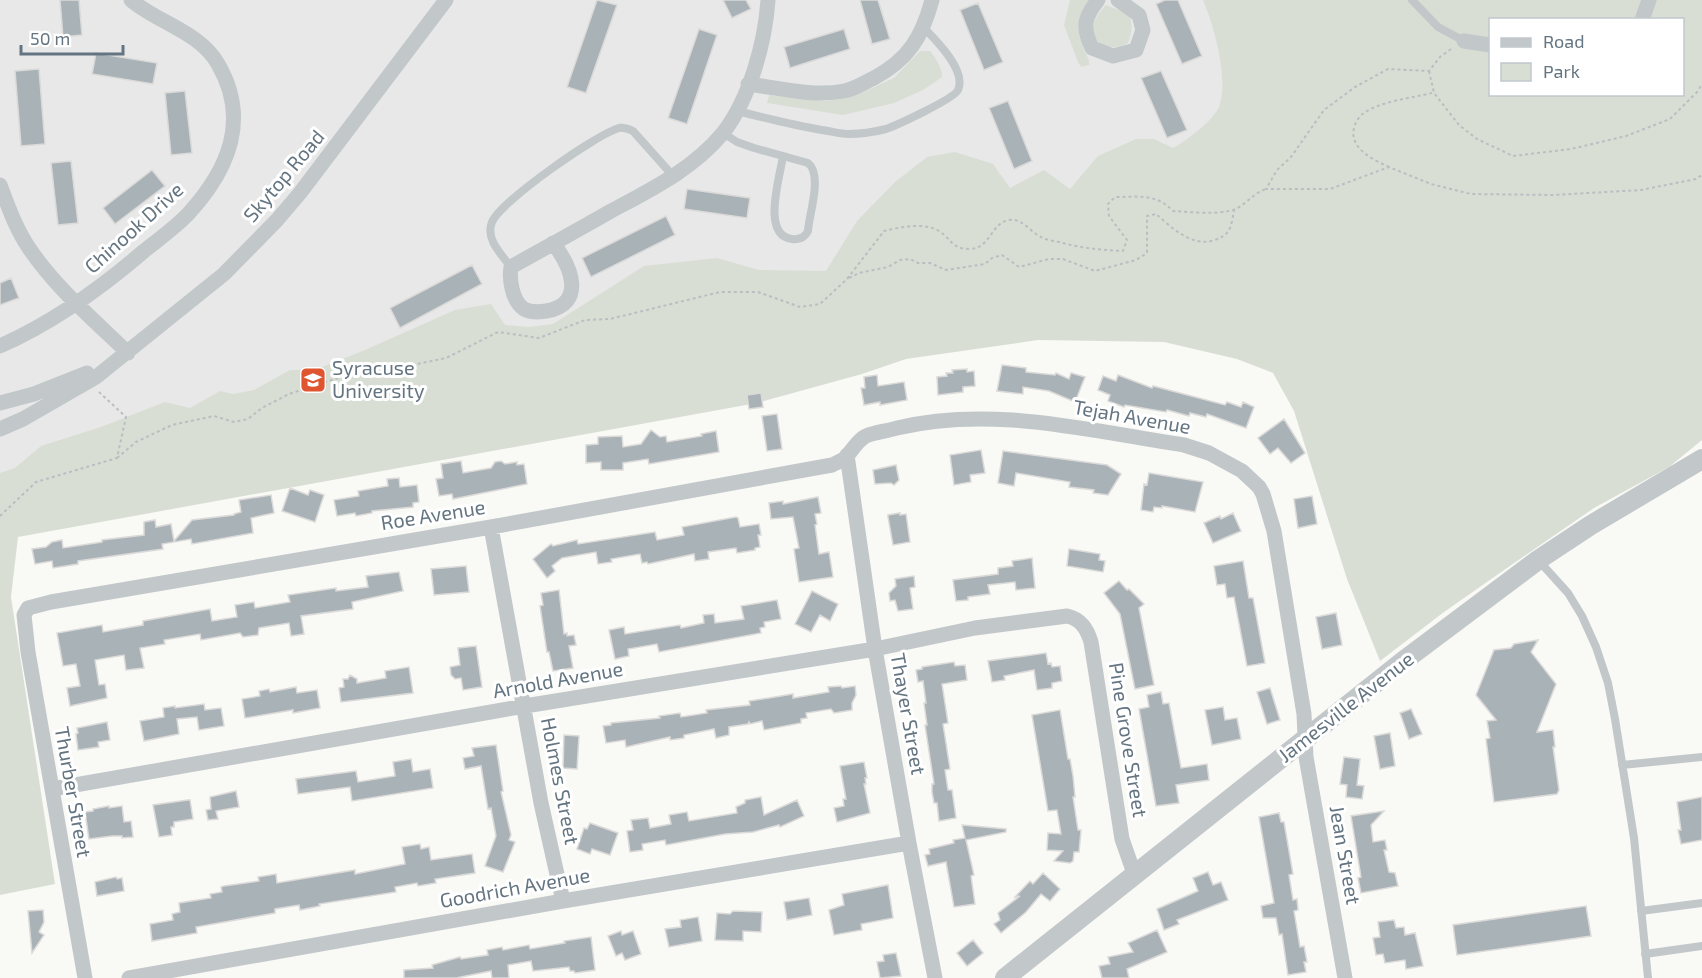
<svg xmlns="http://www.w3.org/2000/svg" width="1702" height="978" viewBox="0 0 1702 978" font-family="'Exo 2',sans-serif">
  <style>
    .built { fill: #e7e8e7 }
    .green { fill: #d9ded5; fill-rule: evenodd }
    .building { fill: #a9b2b7; stroke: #dbdad9; stroke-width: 1.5 }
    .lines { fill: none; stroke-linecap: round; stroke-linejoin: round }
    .path { stroke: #babec1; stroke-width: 2; stroke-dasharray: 3 3; stroke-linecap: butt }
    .service { stroke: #c2c7ca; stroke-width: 8 }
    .minor { stroke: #c2c7ca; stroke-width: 15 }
    .tertiary { stroke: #c2c7ca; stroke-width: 20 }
    .labels { text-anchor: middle; stroke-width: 6; stroke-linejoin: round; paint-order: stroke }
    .street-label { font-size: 20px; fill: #647581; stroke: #fff }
    .poi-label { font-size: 20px; fill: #647581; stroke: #fff; text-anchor: start }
  </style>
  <rect width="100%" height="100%" fill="#f9f9f6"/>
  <path class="built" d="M0,0H1621L1490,20V88L0,512Z"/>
  <path class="green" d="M1070,0H1089C1078,18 1075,26 1083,47C1085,54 1090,58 1089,65L1081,67L1078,62L1064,25Z
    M1203,0H1702V440L1669,467L1594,508L1517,561L1444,612L1380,661L1347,579L1294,411L1273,373L1237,359L1164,342L1038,340L906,359L862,374L757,403L18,537L11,597L55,884L0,895V473L15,468L41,446L101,427L165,402L190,408L220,391L233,394L254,390L290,370H315L365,350L455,310L491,304L505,325L529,327L553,324L644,266L717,258L759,270L826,271L857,221L895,182L927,157L955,152L993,164L1010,188L1044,170L1070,189L1098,156L1136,139H1154L1173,148C1186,141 1216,119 1220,104C1228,76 1214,26 1203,0ZM1490,20H1682V94H1490Z
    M1106,5L1129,14C1133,24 1132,33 1128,43C1116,50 1095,50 1093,31C1092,21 1100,12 1106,5Z
    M920,51H930C936,59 942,67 942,77L923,90L894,103L843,115L767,103L769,95L826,101L859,94L894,78Z"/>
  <path class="building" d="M60,0H79L82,35L63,37Z
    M597,0L617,5L586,93L567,87Z
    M723,0H746L751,9L732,18Z
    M860,0H878L890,39L872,44Z
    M1165,0H1178L1202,56L1182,64L1156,4Z
    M978,3L1003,62L984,70L960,10Z
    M699,29L717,35L687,124L668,118Z
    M844,29L850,49L790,68L784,47Z
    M96,53L157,63L153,84L92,74Z
    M39,69L45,144L21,146L15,71Z
    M1161,71L1187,130L1167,138L1141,78Z
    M185,91L192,153L171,155L165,93Z
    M1008,101L1032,161L1014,169L989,108Z
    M71,161L78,223L58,225L51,163Z
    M152,170L165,186L115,224L103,208Z
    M687,189L750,198L747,218L684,209Z
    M666,216L675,235L591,277L582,258Z
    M472,265L482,284L400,328L390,308Z
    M11,278L19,298L0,305V283Z
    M1002,365L1026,368V372L1055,375L1056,373L1069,379L1071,373L1085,377L1075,402L1049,391L1023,387V394L997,391Z
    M967,369V372L974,371L975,386L963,387V392L938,395L937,377L947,376L946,373H953L952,370Z
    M877,375L878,386L904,382L907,400L880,405V402L864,405L861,388H865L864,377Z
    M1118,375L1152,388L1153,386L1225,405L1227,402L1241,407L1243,402L1254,407L1246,428L1207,414L1206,417L1190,413L1189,416L1167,410L1166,412L1125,405L1124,407L1108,401L1110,395L1098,390L1103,376L1116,381Z
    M761,393L763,407L749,409L747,395Z
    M777,414L782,449L767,451L762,416Z
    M1284,419L1305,453L1291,463L1278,448L1270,454L1258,438Z
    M651,430L660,437L666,436L667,442L702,436L701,434L716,431L719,452L649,464L648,459L623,463V470H601V462L586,463V445L598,444V437L622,436L623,447L641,444Z
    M981,450L985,473L970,475L971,482L954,485L950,455Z
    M1003,451L1107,465L1121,474L1108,495L1093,493L1094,490L1069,487L1070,482L1016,473L1014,486L998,483Z
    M461,461L463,473L491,468L495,462L501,461L505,464L517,462V465L524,464L527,484L453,499L452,494L439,496L436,479L443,478L441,464Z
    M896,465L899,480L894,485L891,483L875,484L873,470Z
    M1149,473L1203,482L1195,512L1162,506V508L1154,507L1153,512L1141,510L1144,484L1147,485Z
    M399,478L400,487L417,485L419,502L413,503V507L372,511V513L356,516L355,513L337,516L334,500L359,496L358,491L388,486L387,479Z
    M290,488L308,495L310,490L324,495L315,522L282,511Z
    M271,495L274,513L251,518L253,533L192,544L191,539L162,544L163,549L78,561V564L53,568L52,561L35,564L32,549L46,547L52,542L62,540L63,548L102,542V540L144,535V522L155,520L156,527L171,524L174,541L192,520L234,515V514L241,512L239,500Z
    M1312,496L1317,524L1298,528L1294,499Z
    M818,497L821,513L815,514L817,524L815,525L819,554L829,552L833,577L799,582L794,549L799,548L793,517L771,519L769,503L783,501V504Z
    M900,513V515L906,514L910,542L893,545L888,517V515Z
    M1233,513L1241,531L1213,543L1204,523L1220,516L1221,519Z
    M736,517L738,518L740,527L759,524L761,535H758L760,547L755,548V550L737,553L736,548L708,552L709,559L695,561L694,554L648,564L647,562L642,563L640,554L611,559L612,562L598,564L596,552L562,558L552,566L555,571L547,578L533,559L551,544L553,546L577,540L578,544L655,532L657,540L684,535L682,527Z
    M1069,549L1100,554L1099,560L1105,561L1103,572L1067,566Z
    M1032,558L1035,588L1016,590L1015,582L988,585L990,594L968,597V600L956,601L953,580L998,574V568L1013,566L1012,561Z
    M1243,561L1249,598H1253L1265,663L1247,666L1234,597L1227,598L1225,584L1217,585L1214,566Z
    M466,566L469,592L434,595L431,569Z
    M399,572L403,591L352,602L353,609L301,616L304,634L291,636L289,623L259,628L258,635L243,637L240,633L201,640L200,634L164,640L165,644L140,648L144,668L126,670L124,655L95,660L99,685L105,684L107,698L70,706L67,688L80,686L76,664L63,666L57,633L102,625L103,632L143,625V621L210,609L212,621L237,617L235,605L254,602L255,608L290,602L288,595L336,588V591L368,587L366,576Z
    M914,576L915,587L910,588L913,609L898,611L895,600L890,601L889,593L896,586L895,579Z
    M1119,581L1127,590L1129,589L1144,604L1139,608L1154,685L1135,689L1120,614L1104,593Z
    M559,590L564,634L567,633V636L574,635L576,645L569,646L573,668L553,671L549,652H547L540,606L543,605L541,593Z
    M812,591L838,604L830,621L820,615L811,632L795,624Z
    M777,600L781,619L764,622L765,627L760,628L761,633L659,652L657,644L628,649L629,656L615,659L609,630L624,627L625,634L680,625L681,628L704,623L703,615L714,614L715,623L744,619L741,606Z
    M1336,613L1342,645L1322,649L1316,617Z
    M1538,640L1531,652L1556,684L1537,732L1553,730L1555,747H1553L1559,790L1557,794L1494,802L1486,739L1490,738L1487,721L1496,720L1476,695L1494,650L1511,648L1514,644Z
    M476,646L482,687L463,690L461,678L455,679L451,675L450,667L460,665L458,648Z
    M1046,653L1048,664L1051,663L1052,667L1060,666L1062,681L1052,683V688L1037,690L1034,670L1004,676L1005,680L992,682L988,661Z
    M954,662L955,666L965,665L967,680L942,684L948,723L943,724L950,769L945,770L948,790H952L956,818L939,821L937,803H934L932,792V784H934L925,725H927L924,703H926L923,681L918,682L916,670L922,669V667Z
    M409,667L413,693L341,702L339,688L344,687L343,679H348L350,675L357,679V683L386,678L385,671Z
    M841,686L842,688L855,686L856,695L852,703V710L834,713L831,709L806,713L807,718L801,719V723L764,730L762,721L750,724L749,722L748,724L729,727V735L716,738L714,729L684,735V738L670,740V737L626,747L625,740L606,743L603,726L611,725V723L660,718L659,716L680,713L681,717L707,713L706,710L750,705L749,701L769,698L793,694V698L829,692L828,687Z
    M296,687L297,693L317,690L320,708L293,713V710L245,718L242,699L260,696L259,691L269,689L270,692Z
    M1270,688L1280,720L1267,724L1257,692Z
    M1161,692L1163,704L1169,703L1181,768L1207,764L1209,780L1176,785L1179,803L1156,806L1139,709L1149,707L1147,695Z
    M204,704L205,710L221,708L224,726L199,730L197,717L177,719L179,734L144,741L140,721L164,717L163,708L175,706V708Z
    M1223,707L1225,720L1237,718L1241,739L1212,745L1205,710Z
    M1411,709L1422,734L1409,739L1400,713Z
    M1060,710L1068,759H1070L1073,776L1075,797H1073L1078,830H1081L1079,852H1074L1073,861L1070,863L1054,861L1063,851L1047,850L1048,833L1061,834L1057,810L1048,811L1032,715Z
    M107,722L110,740L98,742L99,747L78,750L76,734L78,733L77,728Z
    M1390,733L1395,766L1380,769L1374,736Z
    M564,735L579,736L577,769L563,768Z
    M496,745L503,791L501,792L511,835L509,840L515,842L503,872L485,866L496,836L491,808L488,809L481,766L465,769L463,758L474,756L472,748Z
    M1344,757L1360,759L1357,785L1364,786L1362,799L1346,797L1347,785L1340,784Z
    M411,759L413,772L430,769L433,788L352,801L350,787L298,794L296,779L356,771L358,782L395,776L393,762Z
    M864,762L867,778H865L866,784H864L870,813L837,822L834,808L844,806L843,799H846L840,766Z
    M236,791L239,807L216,811L218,819L208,820L206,810L211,809L210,797Z
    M761,797L764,815L797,800L804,816L780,827L779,825L753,832L725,834L666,845L665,840L642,844L643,850L630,852L627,831L633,830L631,820L648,818L650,828L671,824L669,815L687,812L689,821L737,813L736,807L745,803V800Z
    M1702,797V840L1681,844L1678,830H1681L1677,802Z
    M188,800H190L193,819L174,822V827H171L172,835L159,837L153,805Z
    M109,806V808L122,806L124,822L131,821L133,837L122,838V836H112L89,839L85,812L93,811V809Z
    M1384,811L1371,825L1373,842L1385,840L1387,850H1384L1389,872L1395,873L1398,886L1361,893L1358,878L1361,877L1351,816Z
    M1279,813L1281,822H1284L1293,874L1289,875L1293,900L1297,899L1298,910L1294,911L1300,947L1304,946L1307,962H1304L1306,972L1288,975L1282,934L1279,935L1276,918H1263L1261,906L1274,903L1259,817Z
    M590,823L618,833L610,855L592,849L590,854L577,849L584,828L587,829Z
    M962,825L1006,829V832L966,840L974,875L971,876L975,904L954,907L946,862L928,866L925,855L930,854L929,849L954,843L953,840L965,838Z
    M420,844L421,849L429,847L431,860L472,854L475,873L435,879L436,883L418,886L417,883L395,887L396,892L319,904L320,906L300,910L299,905L275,909V913L196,927L197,933L152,941L150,924L173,920L172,914L180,912L179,903L211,898L210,894L222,892L221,887L224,886L259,881L258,877L276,874L277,883L355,870V874L405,864L402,847Z
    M1208,872L1213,885L1221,882L1228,900L1177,920L1179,924L1164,930L1157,909L1198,891L1193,878Z
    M1043,873L1060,889L1050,901L1041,894L1026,912L1001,933L994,924L1000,920L998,913L1020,896L1015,897L1030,881L1033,884Z
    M116,877L117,879L122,878L124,891L97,896L95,882Z
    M888,885L893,918L861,924L862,930L834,935L829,910L844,905L842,894Z
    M809,898L812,915L787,920L784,902Z
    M1586,906L1591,936L1457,955L1453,925Z
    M43,910L44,922L39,932L44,935L32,953L28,911Z
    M733,911L762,912L761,932L743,931V941L715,940L717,913L730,914Z
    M698,917L702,941L669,947L665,929L681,927L680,920Z
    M1394,920L1396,928L1404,927L1405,935L1415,933L1423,966L1406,969L1405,960L1385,963L1383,954L1376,955L1373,938L1380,937L1378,922Z
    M1157,930L1167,952L1127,969L1129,978H1102L1099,966L1110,964L1108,957L1133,952L1128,943Z
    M621,931L622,935L633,931L641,954L625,960L622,953L616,956L608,936Z
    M591,937L595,970L575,973L574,971H570L569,967L533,971L531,961L508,965L509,978H492L491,971L456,978H404V970L433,968L432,965L460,957L461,959L488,955L487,950L502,947L503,950L529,945L530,949L565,943L564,941Z
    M973,940L983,953L967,966L957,953Z
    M896,953L901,976L880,978L877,962L884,961L883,955Z"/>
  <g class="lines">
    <path class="path" d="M1451,49L1440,57L1429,71L1388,69L1355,87L1324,110L1291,157L1277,170L1266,189H1330L1389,167L1431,184L1471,194L1553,195L1641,190L1696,179L1702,175
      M1429,71L1434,93L1459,125L1477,139L1513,156L1571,149L1626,136L1670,119L1698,91L1702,84
      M1389,167C1374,160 1349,149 1354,128C1355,123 1359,116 1364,113C1381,101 1412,98 1432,93
      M849,278L859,273L888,267L900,260L910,259L918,263H930L946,270L985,264L992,258L1002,255L1019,267L1049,259H1063L1095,271L1136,260L1147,253V216L1156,214C1171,227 1192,248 1215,240C1222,237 1226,236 1230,228C1232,223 1233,216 1234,210
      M117,458L136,442L172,425L214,416L234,422L248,419L262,408L289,394L362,370L403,367L446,358L498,332L539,338L585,320L610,319L720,292H758L800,307L820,304L847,279L884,231C900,227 924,222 939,231C952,239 951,249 970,249C990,249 991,223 1009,220C1023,218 1030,232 1041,237C1046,240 1053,241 1059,242C1080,248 1100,250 1123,251L1127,240L1109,216L1108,204L1115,197C1138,197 1156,193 1173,211C1192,212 1214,215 1233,210C1245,206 1253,193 1266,189
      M0,516L36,482L117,458L126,417L99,392"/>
    <path class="service" d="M1412,0L1438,27L1464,41
      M737,111C765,118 793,125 822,130C831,131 840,134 849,134C862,134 874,132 886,129C897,125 954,99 958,90C967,71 936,40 924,28
      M723,133L737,142L754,148L808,163C823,175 809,214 808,231C805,237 800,240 792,239C761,236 780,177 783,156
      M511,267C501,254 485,239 492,222C501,201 597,134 619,128C624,127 629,129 633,131L674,177
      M1539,561L1568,593L1582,616L1596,647L1608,683L1615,719L1634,838L1648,978
      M1622,765L1702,757
      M1641,911L1702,903
      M1645,954L1702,946"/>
    <path class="minor" d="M1098,0C1084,18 1082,27 1092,48L1113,56L1136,50L1143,30L1139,15L1118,0
      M1642,20L1649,0
      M1464,41L1490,45
      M748,84C779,88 813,97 844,91C855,89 865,82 874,78C909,59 922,37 932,0
      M0,185C8,206 16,229 29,248C55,287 94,320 128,353
      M553,243C571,266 587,304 546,311C539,312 531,313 524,309C512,301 509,279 511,267C545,248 578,230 611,211C652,189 693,169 723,133C750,98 765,43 768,0
      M0,346C54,322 100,289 144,251C159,239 176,227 189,213C229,169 250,119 218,64C200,32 158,23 131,0
      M0,403L34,394L87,373
      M0,429L23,419L96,377L224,274L277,220L300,193L446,0
      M847,455L875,649L909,843L935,978
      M491,527L541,803L563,901
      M52,789L525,706L875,649L975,628L1067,616C1081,619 1087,629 1091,642L1122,839L1135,876
      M85,978L28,652L24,615L28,608L51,602L491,527L832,465C836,463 841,461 844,459C852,452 856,441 866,436C875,432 888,431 897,428C992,405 1089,431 1184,445L1209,453L1242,471L1259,487L1263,494L1274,531L1304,714L1306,757L1345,978
      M129,978L563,901L909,843"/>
    <path class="tertiary" d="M1005,978L1402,662L1538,560L1591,525L1702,459"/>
  </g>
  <defs>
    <symbol id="university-square" viewBox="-11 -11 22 22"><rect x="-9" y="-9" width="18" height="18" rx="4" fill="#df5530" stroke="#fff"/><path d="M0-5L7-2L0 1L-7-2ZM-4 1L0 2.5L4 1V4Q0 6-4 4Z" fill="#fff"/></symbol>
  </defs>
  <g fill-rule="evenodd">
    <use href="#university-square" x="298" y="365" width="30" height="30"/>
  </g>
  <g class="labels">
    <g class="street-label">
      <text transform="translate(284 176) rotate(-50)" y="7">Skytop Road</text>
      <text transform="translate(134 228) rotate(-42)" y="7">Chinook Drive</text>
      <text transform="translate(1132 417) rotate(10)" y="7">Tejah Avenue</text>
      <text transform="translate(433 515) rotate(-9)" y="7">Roe Avenue</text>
      <text transform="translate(558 680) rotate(-10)" y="7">Arnold Avenue</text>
      <text transform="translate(1346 707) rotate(-38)" y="7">Jamesville Avenue</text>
      <text transform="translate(908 714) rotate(80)" y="7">Thayer Street</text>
      <text transform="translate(1128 740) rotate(81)" y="7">Pine Grove Street</text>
      <text transform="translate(560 781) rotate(79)" y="7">Holmes Street</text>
      <text transform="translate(73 792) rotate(80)" y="7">Thurber Street</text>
      <text transform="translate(1345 855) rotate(80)" y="7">Jean Street</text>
      <text transform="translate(515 888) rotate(-10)" y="7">Goodrich Avenue</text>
    </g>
    <g class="poi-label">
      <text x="332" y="375">Syracuse<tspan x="332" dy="23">University</tspan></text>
    </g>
  </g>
  <rect x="1489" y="18" width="195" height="78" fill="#ffffff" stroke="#c1c8cd" stroke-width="1.5"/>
  <rect x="1501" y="38" width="30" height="9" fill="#c2c7ca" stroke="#c1c8cd" stroke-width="1.5"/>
  <text x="1543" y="48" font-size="18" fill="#647581">Road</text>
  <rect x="1501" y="63" width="30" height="18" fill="#d9ded5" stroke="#c1c8cd" stroke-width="1.5"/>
  <text x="1543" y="78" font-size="18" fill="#647581">Park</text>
  <path d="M21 45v9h102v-9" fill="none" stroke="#647581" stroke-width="3"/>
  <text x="30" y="45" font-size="18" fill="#647581" stroke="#ffffff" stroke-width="4.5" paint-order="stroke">50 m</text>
</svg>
